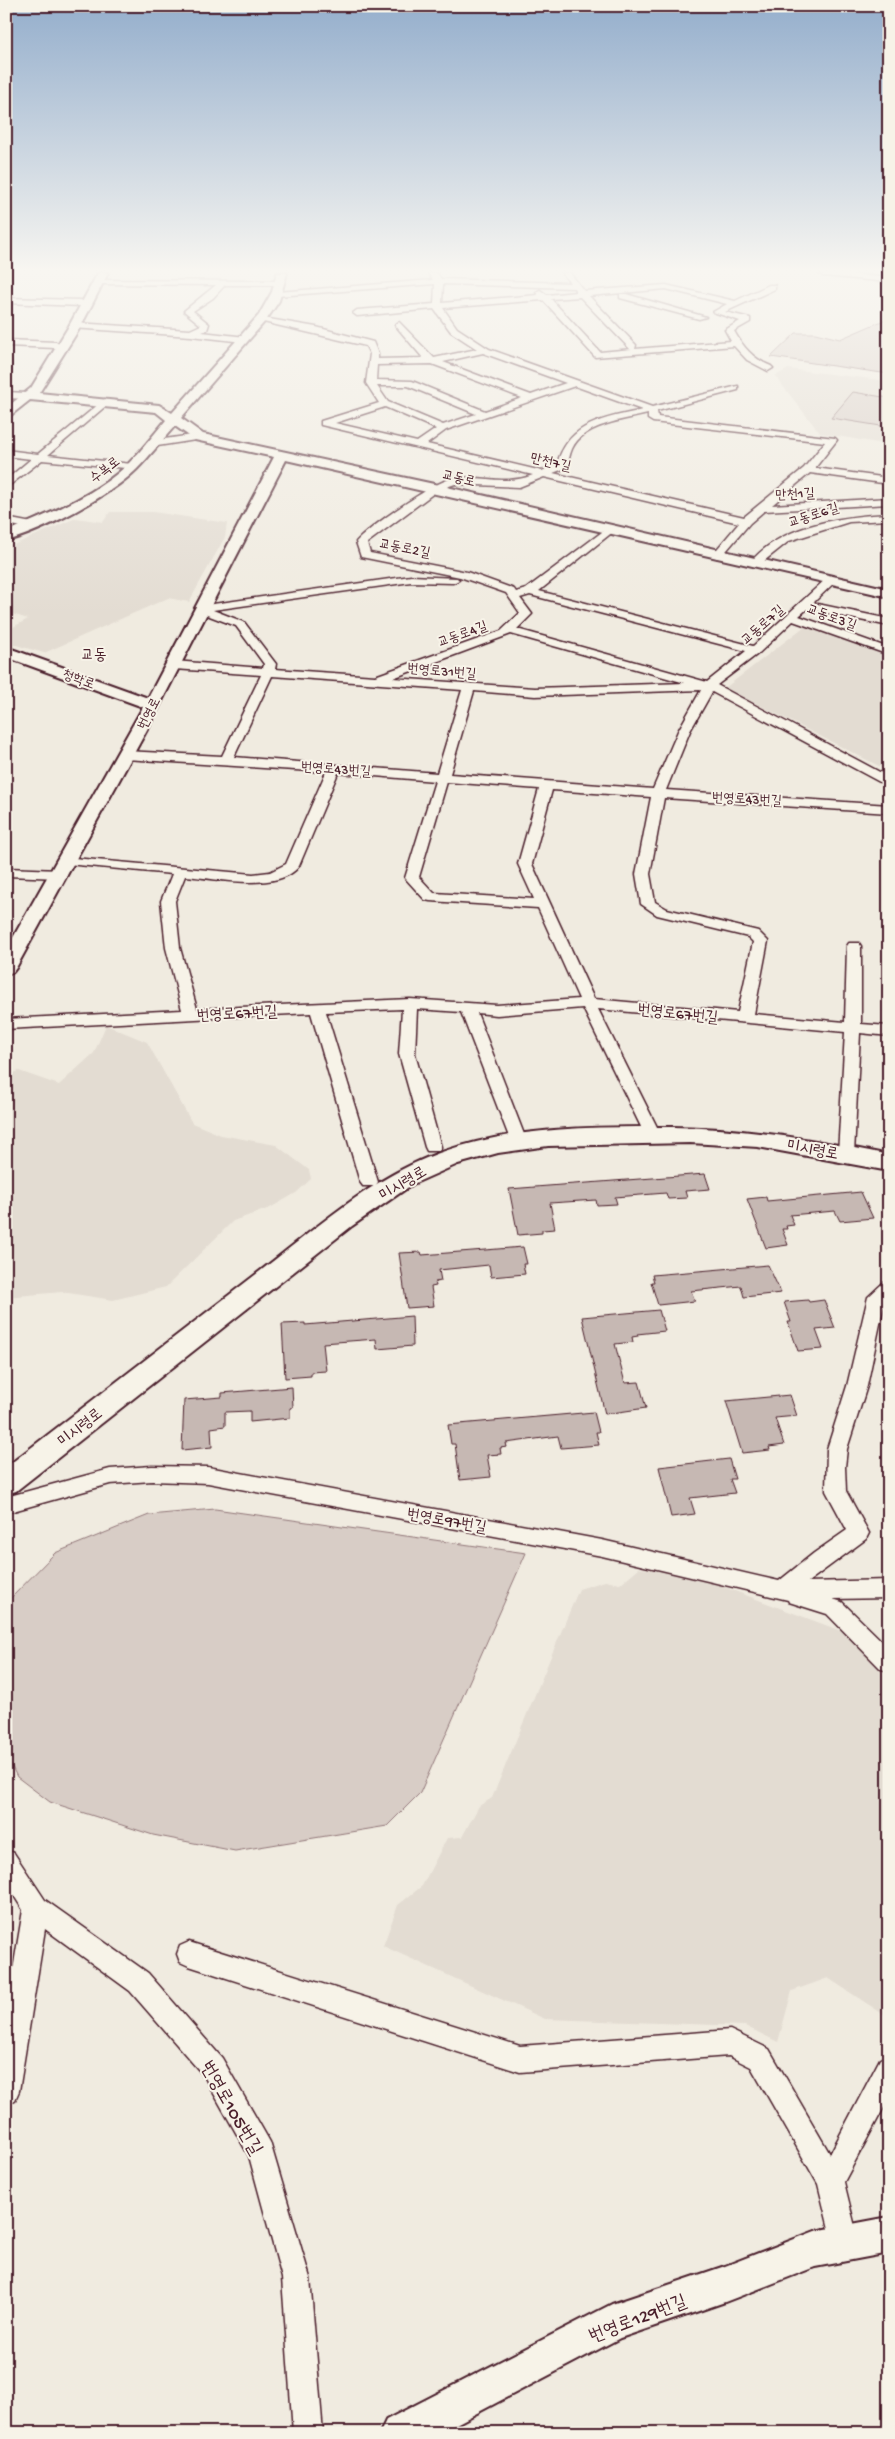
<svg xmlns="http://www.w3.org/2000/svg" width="895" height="2439" viewBox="0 0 895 2439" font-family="'Gochi Hand','Poor Story',sans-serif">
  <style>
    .built { fill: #e3dcd2 }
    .green { fill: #d8cdc6; stroke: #917678 }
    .building { fill: #c6b8b3; stroke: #4a1f2b }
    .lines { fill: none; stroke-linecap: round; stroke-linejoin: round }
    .minor-casing { stroke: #4a1f2b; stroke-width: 3 }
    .tertiary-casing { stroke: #4a1f2b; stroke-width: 4 }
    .secondary-casing { stroke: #4a1f2b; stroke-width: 4 }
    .minor { fill: #f7f3e8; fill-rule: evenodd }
    .tertiary { fill: #f7f3e8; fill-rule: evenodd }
    .secondary { fill: #f7f3e8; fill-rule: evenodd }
    .labels { text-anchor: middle; stroke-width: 4; stroke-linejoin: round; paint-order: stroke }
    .far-street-label { font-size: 14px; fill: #4a1f2b; stroke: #f7f3e8 }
    .far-quarter-label { font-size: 16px; fill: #4a1f2b; stroke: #f7f3e8 }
    .street-label { font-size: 16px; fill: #4a1f2b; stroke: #f7f3e8 }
    .near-street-label { font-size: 19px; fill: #4a1f2b; stroke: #f7f3e8 }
  </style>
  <rect width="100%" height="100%" fill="#f0ebe0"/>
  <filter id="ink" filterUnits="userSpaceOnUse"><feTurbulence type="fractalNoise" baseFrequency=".02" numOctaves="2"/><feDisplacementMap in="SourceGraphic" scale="10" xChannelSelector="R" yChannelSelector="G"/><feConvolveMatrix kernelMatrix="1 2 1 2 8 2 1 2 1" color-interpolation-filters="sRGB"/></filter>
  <g filter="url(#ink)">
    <path class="built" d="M788,369L889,381V445L820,433L775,376Z
      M110,512H153L227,523L225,537L189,602L168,598L44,653L16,645L6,646V631L28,619L6,612V548L76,518L103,522Z
      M805,626L889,655V771L725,688Z
      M106,1025L147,1042L192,1123L221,1135L276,1145L309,1170L311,1179L296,1193L270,1208L233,1221L166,1287L113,1300L62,1292L6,1297V1076L19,1071L59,1085L94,1053Z
      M639,1568L692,1575L844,1632L889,1678V2018L828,1978L792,1991L778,2042L745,2026L545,2019L383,1946L398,1905L422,1886L447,1838L462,1837L479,1806L492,1798L579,1589L605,1581L620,1584Z"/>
    <path class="green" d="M889,318V374L771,357L796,333H815L840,339Z
      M853,392L889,398V424L887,427L831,418Z
      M215,1509L526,1553L420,1793L387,1826L235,1851L153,1835L50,1802L17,1777L6,1755V1607L9,1600L55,1553L149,1515Z"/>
    <path class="building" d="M705,1174L710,1189L685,1191L687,1198L668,1199L666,1193L615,1197L617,1204L597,1205L596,1200L550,1203L555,1229L542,1230V1233L518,1235L509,1189Z
      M861,1192L873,1218L840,1221L835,1211L790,1215L794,1225L786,1226L787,1229H782L788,1245L766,1248L747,1199L766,1197L767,1201Z
      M523,1247L527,1264H523L525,1274L491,1277L489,1265L439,1270L441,1281L435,1282L436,1286L431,1287L434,1306L407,1308L399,1253L421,1252L422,1255Z
      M768,1265L781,1293L744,1297L741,1286L691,1291L695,1301L658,1305L651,1282H654L652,1275Z
      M808,1300L809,1302L824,1300L835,1328L816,1330L823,1349L798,1351L788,1322H791L784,1302Z
      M659,1310L665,1331L637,1334L638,1336L632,1337L633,1342L615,1344L625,1383L639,1382L646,1408L605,1414L582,1317Z
      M412,1316L413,1346L377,1349L376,1339L323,1343L326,1371L311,1372V1376L285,1378L282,1324L305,1323V1325Z
      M292,1387L293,1407L290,1408V1418L250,1422V1411L225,1412V1426L211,1428L212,1447L182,1450L184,1400L222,1397V1393Z
      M790,1395L797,1416L775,1418L784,1445L769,1447L770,1450L742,1453L726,1401Z
      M594,1412L599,1432H596L599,1445L561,1448L558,1436L506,1443L507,1447L500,1448L501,1454L487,1455L491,1477L460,1480L455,1444H451L448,1425Z
      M729,1459L735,1479H730L735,1493L690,1498L695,1514L671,1517L659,1467Z"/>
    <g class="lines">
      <defs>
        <path id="minor" d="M428,273H437L441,279L570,283L562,273H570L584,291L666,285L735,301L769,285H775V289L725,312L750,318V322L734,331C743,347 753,359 771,366L773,368L768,371L747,360L734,346L595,357L543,300L443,308L457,328L489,349L652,407L738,386V390L657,411L658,417L835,438L837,440L815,468L889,478V484L810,473L772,505L889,498V504L764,511L750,523L721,557L717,558L712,555L739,523L544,477L519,487L455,484L438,490L367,543L370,553L467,572L514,589L516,592L526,589L610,526L615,529L614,531L539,591L753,646L827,578L831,577L837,580L813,603L889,619V626L807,609L799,616L889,648V655L793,621L759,653L717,685L889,777V787L712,692L690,731L666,790L889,805V813L664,798L650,874L655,902L667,909L758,931L768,941L754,1014L845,1022L847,946L849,943H859L861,946V1024L889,1026V1036L860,1033L854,1154L852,1158H840L838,1154L845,1032L598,1009L661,1135L659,1139H647L645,1135L583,1008L497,1015L477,1013L527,1142L525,1146H513L511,1142L461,1012L417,1009L415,1054L441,1147L439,1151H427L425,1147L399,1054L402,1009L326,1012L378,1182L375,1186H363L360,1182L311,1013L6,1029V1019L182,1010L166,948L161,901L172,874L67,864L62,863L60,860L62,857L253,874L270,872L286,864L326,772L125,759L119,755L125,751L222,756L261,675L174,669L168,665L174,661L263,668L264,664L236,626L199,612V606L411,576L457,578L459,580L453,583L411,582L213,610L244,622L276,664L275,669L375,676L501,631L520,613L506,593L460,577L361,557L356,542C368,528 436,480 454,478C482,475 505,486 533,475L321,425V421L379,403L366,383L370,354L366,346L259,321L263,318L316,327L373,342L378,354V359L423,358L395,325L399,322L434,358L477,349L451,332L434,309L357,316L353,313L357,310L434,304L435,284L277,296L273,294L277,292L433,280ZM443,284L574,288L576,292L547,295L540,290L536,292L538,295L442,303ZM666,289L727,304L713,312L740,321L725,330L731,341L635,349L636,345L589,296ZM580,297L630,349H632L600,352L551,299ZM483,353L566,383L531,395L443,362ZM432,364L522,398L485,411L412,381L376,380L377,365ZM377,386H408L476,414L443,425L388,402ZM575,386L642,410C604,419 569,422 557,464L542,471L427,444L446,430ZM385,407L436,429L417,442L335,423ZM648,414V419L653,422L825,442L804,468L744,517L553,473L566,468C569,462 569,455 572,449C583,424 624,420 648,414ZM530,595L746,651L707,682L517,629L532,614L520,598ZM511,634L685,683L535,688L393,678ZM272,676L462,690L437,773L234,757ZM701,690L678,731L653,789L450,774L474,691L535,696ZM338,773L435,781L405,878L425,900L430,901L538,908L579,999L497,1005L410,999L197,1009L180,948L175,901L185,876C214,878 279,893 299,866ZM447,782L539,789L518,864L534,899L434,893L419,877ZM552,790L651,797L636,874L641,904L657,915L748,937L753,942L738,1012L594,999L532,864Z
          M841,273L889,278V282L823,276L819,274Z
          M100,280L280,281L284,283L280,285H225L213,298L193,311L209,324L207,330L202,332L246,337L247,339L243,342L191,336L72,328V324L75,323L190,330L201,325L184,311L216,285L97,284V280Z
          M620,294H626L706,317L699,319L620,298Z
          M6,298L81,300L85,303L81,306L6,303Z
          M6,340L56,342L60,345L56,348L6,346Z
          M6,392L27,393L32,396L27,399L6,398Z
          M105,399L110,402L108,404L48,455L132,464L137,467L136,469L42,460L6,488V480L31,459L6,456V450L38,454Z
          M199,434L204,437L202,439L151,447L146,444L151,441Z
          M889,514V520L849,522L789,541L759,565L755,566L750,563C780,525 843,516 889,514Z
          M6,518L37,524L38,526L33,529L6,524Z
          M6,868L60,870L67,874L60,878L6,876Z
          M889,1282V1298L885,1300L867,1386L847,1449L845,1467L846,1491L869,1533L866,1539L808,1582L889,1580V1598L833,1599L842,1602L889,1648V1671L881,1669L827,1614L789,1602L788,1600L602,1556L208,1483L152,1481L110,1484L6,1513V1497L110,1469L152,1466L208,1467L602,1540L779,1581L814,1553L847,1530L826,1491L827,1449L847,1386L868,1297L883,1283Z
          M6,1850L14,1853L45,1900L148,1973L222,2058L270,2142L310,2278L323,2433H293L282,2278L249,2156L204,2076L130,1991L45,1929L19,2091L15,2100L6,2104V2012L23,1910L6,1883Z
          M189,1942L520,2046L730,2030L769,2049L830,2154L880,2059L889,2055V2098L844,2182L859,2243L855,2253L845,2257L835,2253L818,2184L751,2067L729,2056L520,2072L189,1966L180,1962L177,1954L180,1946Z"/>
        <path id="tertiary" d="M98,273H108L81,326L39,393L159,405L172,413L259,315L272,292L277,273H287L279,301L267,319L181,418L203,434L434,484L889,589V597L286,460L149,726L16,968L13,972L6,974V950L143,707L6,657V647L148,698L274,457L195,440L175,426C162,440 150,456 137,469C111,495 42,532 6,541V532C48,514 95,496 128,464C142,450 154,434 166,420L156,412L30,400L6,419V408L31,388L69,326Z
          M889,2217V2253L815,2267L725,2302L620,2338L439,2433H380L386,2420L612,2304L725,2266L815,2231Z"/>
        <path id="secondary" d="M673,1127C747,1128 817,1140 889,1155V1171L758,1147L690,1143L548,1146L498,1153L458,1164L413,1184L352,1226L16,1491L6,1494V1467C89,1403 172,1339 255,1275C313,1231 370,1178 439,1153C514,1126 595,1127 673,1127Z"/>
      </defs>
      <use href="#minor" class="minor-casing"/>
      <use href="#tertiary" class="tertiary-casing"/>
      <use href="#secondary" class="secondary-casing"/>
      <use href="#minor" class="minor"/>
      <use href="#tertiary" class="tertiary"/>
      <use href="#secondary" class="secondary"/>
    </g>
  </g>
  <linearGradient id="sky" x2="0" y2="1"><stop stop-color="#94aecc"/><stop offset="0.44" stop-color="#f8f6f1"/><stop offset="1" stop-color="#f8f6f1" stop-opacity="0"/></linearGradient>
  <rect width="895" height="615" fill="url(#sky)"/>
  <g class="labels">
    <g class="far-street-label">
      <text transform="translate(551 461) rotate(13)" y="5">만천7길</text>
      <text transform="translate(104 469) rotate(-38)" y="5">수복로</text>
      <text transform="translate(459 477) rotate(13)" y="5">교동로</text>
      <text transform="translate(795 493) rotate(-3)" y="5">만천1길</text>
      <text transform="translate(813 514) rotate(-18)" y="5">교동로6길</text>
      <text transform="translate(405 547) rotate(11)" y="5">교동로2길</text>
      <text transform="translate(832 616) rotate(20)" y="5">교동로3길</text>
      <text transform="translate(762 624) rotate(-41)" y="5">교동로7길</text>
      <text transform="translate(462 633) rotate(-20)" y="5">교동로4길</text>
      <text transform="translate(442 670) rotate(5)" y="5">번영로31번길</text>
      <text transform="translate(79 678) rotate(20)" y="5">청학로</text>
      <text transform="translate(148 713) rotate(-63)" y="5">번영로</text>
      <text transform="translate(336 768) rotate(4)" y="5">번영로43번길</text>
      <text transform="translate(747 798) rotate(3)" y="5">번영로43번길</text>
    </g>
    <g class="far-quarter-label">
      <text x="94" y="659">교동</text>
    </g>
    <g class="street-label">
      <text transform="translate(237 1012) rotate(-3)" y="6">번영로67번길</text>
      <text transform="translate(678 1012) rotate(6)" y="6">번영로67번길</text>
      <text transform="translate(813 1148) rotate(10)" y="6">미시령로</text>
      <text transform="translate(402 1182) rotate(-31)" y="6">미시령로</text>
      <text transform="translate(79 1426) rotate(-38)" y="6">미시령로</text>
      <text transform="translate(447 1519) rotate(10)" y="6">번영로97번길</text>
    </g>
    <g class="near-street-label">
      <text transform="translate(233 2107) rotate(60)" y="7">번영로105번길</text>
      <text transform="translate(637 2317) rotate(-21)" y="7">번영로129번길</text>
    </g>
  </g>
  <rect width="895" height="2439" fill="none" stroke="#f7f3e8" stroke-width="25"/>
  <rect x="12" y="12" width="870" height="2414" fill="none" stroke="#4a1f2b" stroke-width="2" filter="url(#ink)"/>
</svg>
